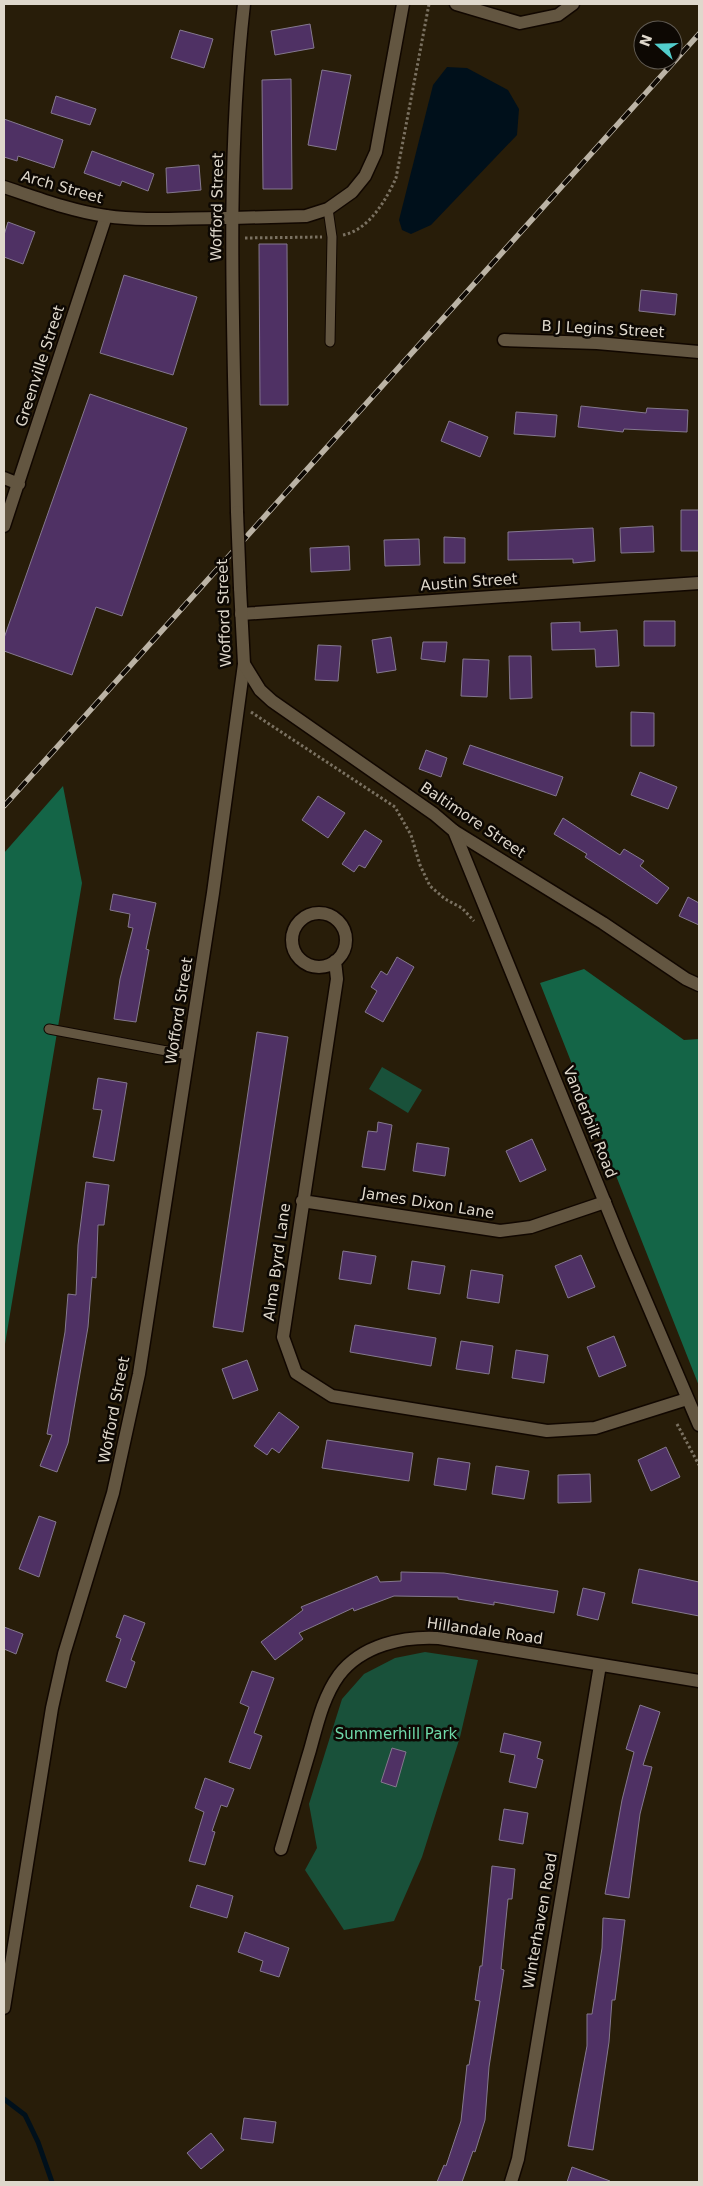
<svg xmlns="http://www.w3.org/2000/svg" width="703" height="2186" viewBox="0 0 703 2186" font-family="'DejaVu Sans',sans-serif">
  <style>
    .green { fill: #19513a }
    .forest { fill: #146547 }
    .water { fill: #00101b }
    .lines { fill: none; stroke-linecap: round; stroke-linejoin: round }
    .stream { stroke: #00101b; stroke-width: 5 }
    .building { fill: #4f3164; stroke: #84788e }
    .lane-casing { stroke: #110700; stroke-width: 11 }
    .street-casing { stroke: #110700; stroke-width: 15 }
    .secondary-casing { stroke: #110700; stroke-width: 15 }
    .path { stroke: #7a7161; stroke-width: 3; stroke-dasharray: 2.5 2.5; stroke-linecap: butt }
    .lane { stroke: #635641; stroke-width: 9 }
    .street { stroke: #635641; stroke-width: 12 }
    .secondary { stroke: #635641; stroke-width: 12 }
    .rail-casing { stroke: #bbb3a5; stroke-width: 5.5 }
    .rail { stroke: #0d0803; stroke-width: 4; stroke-dasharray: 11; stroke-linecap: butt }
    .secondary-bridge-casing { stroke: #110700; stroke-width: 15; stroke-linecap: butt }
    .secondary-bridge { stroke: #635641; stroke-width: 12 }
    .labels { text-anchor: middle; stroke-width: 5; stroke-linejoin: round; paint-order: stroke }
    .street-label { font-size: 15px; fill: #dfd8cc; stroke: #0d0803 }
    .park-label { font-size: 15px; fill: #6fd9a9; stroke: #0d0803 }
  </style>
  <rect width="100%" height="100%" fill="#281d09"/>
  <path class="green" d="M382,1067L422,1090L408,1113L369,1089Z
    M425,1652L478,1660L460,1737L422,1857L394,1921L344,1930L305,1870L317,1848L309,1804L342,1699L364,1674L395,1658Z"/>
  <path class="forest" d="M63,786L82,883L4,1350V853Z
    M584,969L684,1040L699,1039V1386L540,983Z"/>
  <path class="water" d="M447,67L467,68L508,90L519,109L517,135L431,225L411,234L402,230L399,220L433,85Z"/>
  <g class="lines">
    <path class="stream" d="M4,2099L25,2115L38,2142L52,2182"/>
  </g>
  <path class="building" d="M310,24L314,48L275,55L271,31Z
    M180,30L213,39L204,68L171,58Z
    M322,70L351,75L336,150L308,145Z
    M291,79L292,189H263L262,80Z
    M56,96L96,109L90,125L51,113Z
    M4,119L63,140L54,168L18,156L17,161L4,157Z
    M92,151L154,174L148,191L122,181L120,186L84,173Z
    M199,165L201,190L167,193L166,168Z
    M8,222L35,232L23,264L4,257V235Z
    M259,244H287L288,405H260Z
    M124,275L197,297L173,375L100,353Z
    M641,290L677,294L675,315L639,311Z
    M90,394L187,428L122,616L96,607L72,675L4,651V638Z
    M581,406L646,413L647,408L688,410L687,432L624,429L623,432L578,427Z
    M516,412L557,415L555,437L514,434Z
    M449,421L488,437L480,457L441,441Z
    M681,510H699V551H681Z
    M653,526L654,552L621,553L620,528Z
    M593,528L595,561L573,563V559L508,560V532Z
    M444,537L465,538V563H444Z
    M419,539L420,565L385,566L384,540Z
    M349,546L350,570L311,572L310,548Z
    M644,621H675V646H644Z
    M580,622V632L617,630L619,666L596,667L595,649L552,650L551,623Z
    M391,637L396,670L377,673L372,640Z
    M423,642H447L445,662L421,659Z
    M318,645L341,646L338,681L315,680Z
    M509,656H531L532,698L510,699Z
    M463,659L489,660L487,697L461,696Z
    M631,712L654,713V746H631Z
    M470,745L563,777L556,796L463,764Z
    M426,750L447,758L441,777L419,769Z
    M640,772L677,787L668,809L631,795Z
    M318,796L345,813L328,838L302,820Z
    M563,818L620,855L624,849L644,861L640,866L669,888L657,904L585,857L587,854L554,834Z
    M365,830L382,841L365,868L359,865L354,872L342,864Z
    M113,894L156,903L146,949L149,950L136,1022L114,1019L120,979L133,928L128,927L130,914L110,910Z
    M688,897L699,903V925L679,916Z
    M397,957L414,967L383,1022L365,1012L377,991L371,987L381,971L387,975Z
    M257,1032L288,1037L243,1332L213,1327Z
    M98,1078L127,1083L114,1161L93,1157L102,1110L93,1109Z
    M378,1122L392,1125L385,1170L362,1167L368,1131L377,1132Z
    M532,1139L546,1170L520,1182L506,1151Z
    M417,1143L449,1148L445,1176L413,1171Z
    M86,1182L109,1185L104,1225H98L96,1278L92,1277L88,1327L68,1443L57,1472L40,1466L52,1435L47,1434L65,1332L68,1294L76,1295L78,1245Z
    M343,1251L376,1256L371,1284L339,1279Z
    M581,1255L595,1287L568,1298L555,1266Z
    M412,1261L445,1266L440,1294L408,1289Z
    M471,1270L503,1275L499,1303L467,1298Z
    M355,1325L436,1338L431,1366L350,1352Z
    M614,1336L626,1366L599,1377L587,1347Z
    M461,1341L493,1346L489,1374L456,1369Z
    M516,1350L548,1355L544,1383L512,1378Z
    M247,1360L258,1390L233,1399L222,1369Z
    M279,1412L299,1427L279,1453L272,1448L267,1455L254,1446Z
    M327,1440L413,1453L409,1481L322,1468Z
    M666,1447L680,1477L651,1491L638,1460Z
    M438,1458L470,1463L466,1490L434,1485Z
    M496,1466L529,1471L524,1499L492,1494Z
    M590,1474L591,1502L558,1503V1475Z
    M39,1516L56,1522L39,1577L19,1569Z
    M639,1569L699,1582V1616L632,1603Z
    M401,1572L444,1573L558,1591L554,1613L494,1602V1605L458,1599V1597L394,1596L354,1611L353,1608L299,1633L303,1639L275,1660L261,1642L303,1610L301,1607L377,1576L380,1582L401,1581Z
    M583,1588L605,1593L598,1620L577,1615Z
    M124,1615L145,1623L131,1660L135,1662L126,1688L106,1681L121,1639L116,1637Z
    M4,1627L23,1634L16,1654L4,1649Z
    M252,1671L274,1678L254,1733L262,1736L250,1769L229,1762L249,1707L240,1703Z
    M640,1705L660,1712L643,1765L652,1767L640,1814L629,1898L605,1894L622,1800L634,1752L626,1749Z
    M504,1733L541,1742L537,1758L543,1760L536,1788L509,1782L515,1755L500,1752Z
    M392,1748L406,1752L396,1787L381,1782Z
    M205,1778L234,1789L227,1807L221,1805L212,1831L215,1832L205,1865L189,1861L204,1812L195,1808Z
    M504,1809L528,1813L523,1844L499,1840Z
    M492,1866L515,1869L512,1899H508L501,1969L504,1970L489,2067L485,2120L475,2152L473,2151L462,2182H437L444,2165L446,2166L461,2121L467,2065H469L480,2001L475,2000L480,1966H482Z
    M197,1885L233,1896L227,1918L190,1907Z
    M603,1918L625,1920L615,2000H612L609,2042L593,2150L568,2146L587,2046V2014H592L602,1948Z
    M245,1932L289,1948L279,1977L260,1971L263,1961L238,1952Z
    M244,2118L276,2122L273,2143L241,2139Z
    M211,2133L224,2150L201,2169L187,2153Z
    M572,2167L610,2181V2182H567Z"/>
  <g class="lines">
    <defs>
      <path id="lane" d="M328,209L332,237L330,342
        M49,1029L188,1055"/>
      <path id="street" d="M456,4L520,23L558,15L573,4
        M232,218L306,216L328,209L352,192L365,176L376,152L403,4
        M504,340L597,343L699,352
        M4,478L19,484
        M4,526L106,216
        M241,614L699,583
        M454,831L603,923L686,979L699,985
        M292 940a27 27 0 1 1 54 0a27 27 0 1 1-54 0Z
        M335,961L337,979L283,1337L296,1373L332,1396L547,1431L595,1428L687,1399
        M302,1201L500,1231L531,1227L605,1202
        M281,1849C291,1816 300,1783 310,1750C317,1725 323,1697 339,1675C362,1645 403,1636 439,1638L699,1681
        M4,2008L52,1708L64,1654L113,1493L139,1374L213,893L244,664
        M511,2182L518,2159L600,1665"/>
      <path id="secondary" d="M4,187C37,198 71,211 106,216C148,222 190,217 232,218
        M237,512C234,343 225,172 244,4
        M240,588L244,664L260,690L272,701L434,814L454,831L623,1247L699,1425"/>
    </defs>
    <use href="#lane" class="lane-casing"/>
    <use href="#street" class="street-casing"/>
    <use href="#secondary" class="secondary-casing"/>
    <path class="path" d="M343,235C369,230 386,200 396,178L429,4
      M245,238L322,237
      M251,712L395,807L411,835L420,865L430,886L445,899L462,908L474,921
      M677,1424L699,1465"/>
    <use href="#lane" class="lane"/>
    <use href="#street" class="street"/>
    <use href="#secondary" class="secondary"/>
    <defs>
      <path id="rail" d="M4,806L699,34"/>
    </defs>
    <use href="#rail" class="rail-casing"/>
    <use href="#rail" class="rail"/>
    <defs>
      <path id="secondary-bridge" d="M237,512L240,588"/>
    </defs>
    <use href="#secondary-bridge" class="secondary-bridge-casing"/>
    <use href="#secondary-bridge" class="secondary-bridge"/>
  </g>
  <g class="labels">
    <g class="street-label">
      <text transform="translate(62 187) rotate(16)" y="5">Arch Street</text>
      <text transform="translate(217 207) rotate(-89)" y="5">Wofford Street</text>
      <text transform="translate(603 329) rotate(3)" y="5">B J Legins Street</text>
      <text transform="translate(40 366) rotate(-72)" y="5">Greenville Street</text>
      <text transform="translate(469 582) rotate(-4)" y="5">Austin Street</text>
      <text transform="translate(224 613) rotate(-92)" y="5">Wofford Street</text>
      <text transform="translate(473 820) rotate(34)" y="5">Baltimore Street</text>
      <text transform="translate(179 1011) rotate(-81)" y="5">Wofford Street</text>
      <text transform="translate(590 1122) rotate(68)" y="5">Vanderbilt Road</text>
      <text transform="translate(428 1203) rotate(9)" y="5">James Dixon Lane</text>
      <text transform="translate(277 1262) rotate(-82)" y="5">Alma Byrd Lane</text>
      <text transform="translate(114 1410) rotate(-79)" y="5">Wofford Street</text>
      <text transform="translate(485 1631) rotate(8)" y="5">Hillandale Road</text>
      <text transform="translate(540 1921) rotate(-80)" y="5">Winterhaven Road</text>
    </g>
    <g class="park-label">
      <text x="396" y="1739">Summerhill Park</text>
    </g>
  </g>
  <rect width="703" height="2186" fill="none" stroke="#dfd8cc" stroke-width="10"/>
  <g transform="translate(658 45) rotate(290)"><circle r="24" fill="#0d0803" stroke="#615b53"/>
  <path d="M0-4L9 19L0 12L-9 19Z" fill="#52cdcc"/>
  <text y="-8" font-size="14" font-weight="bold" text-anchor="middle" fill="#dfd8cc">N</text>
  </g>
</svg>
